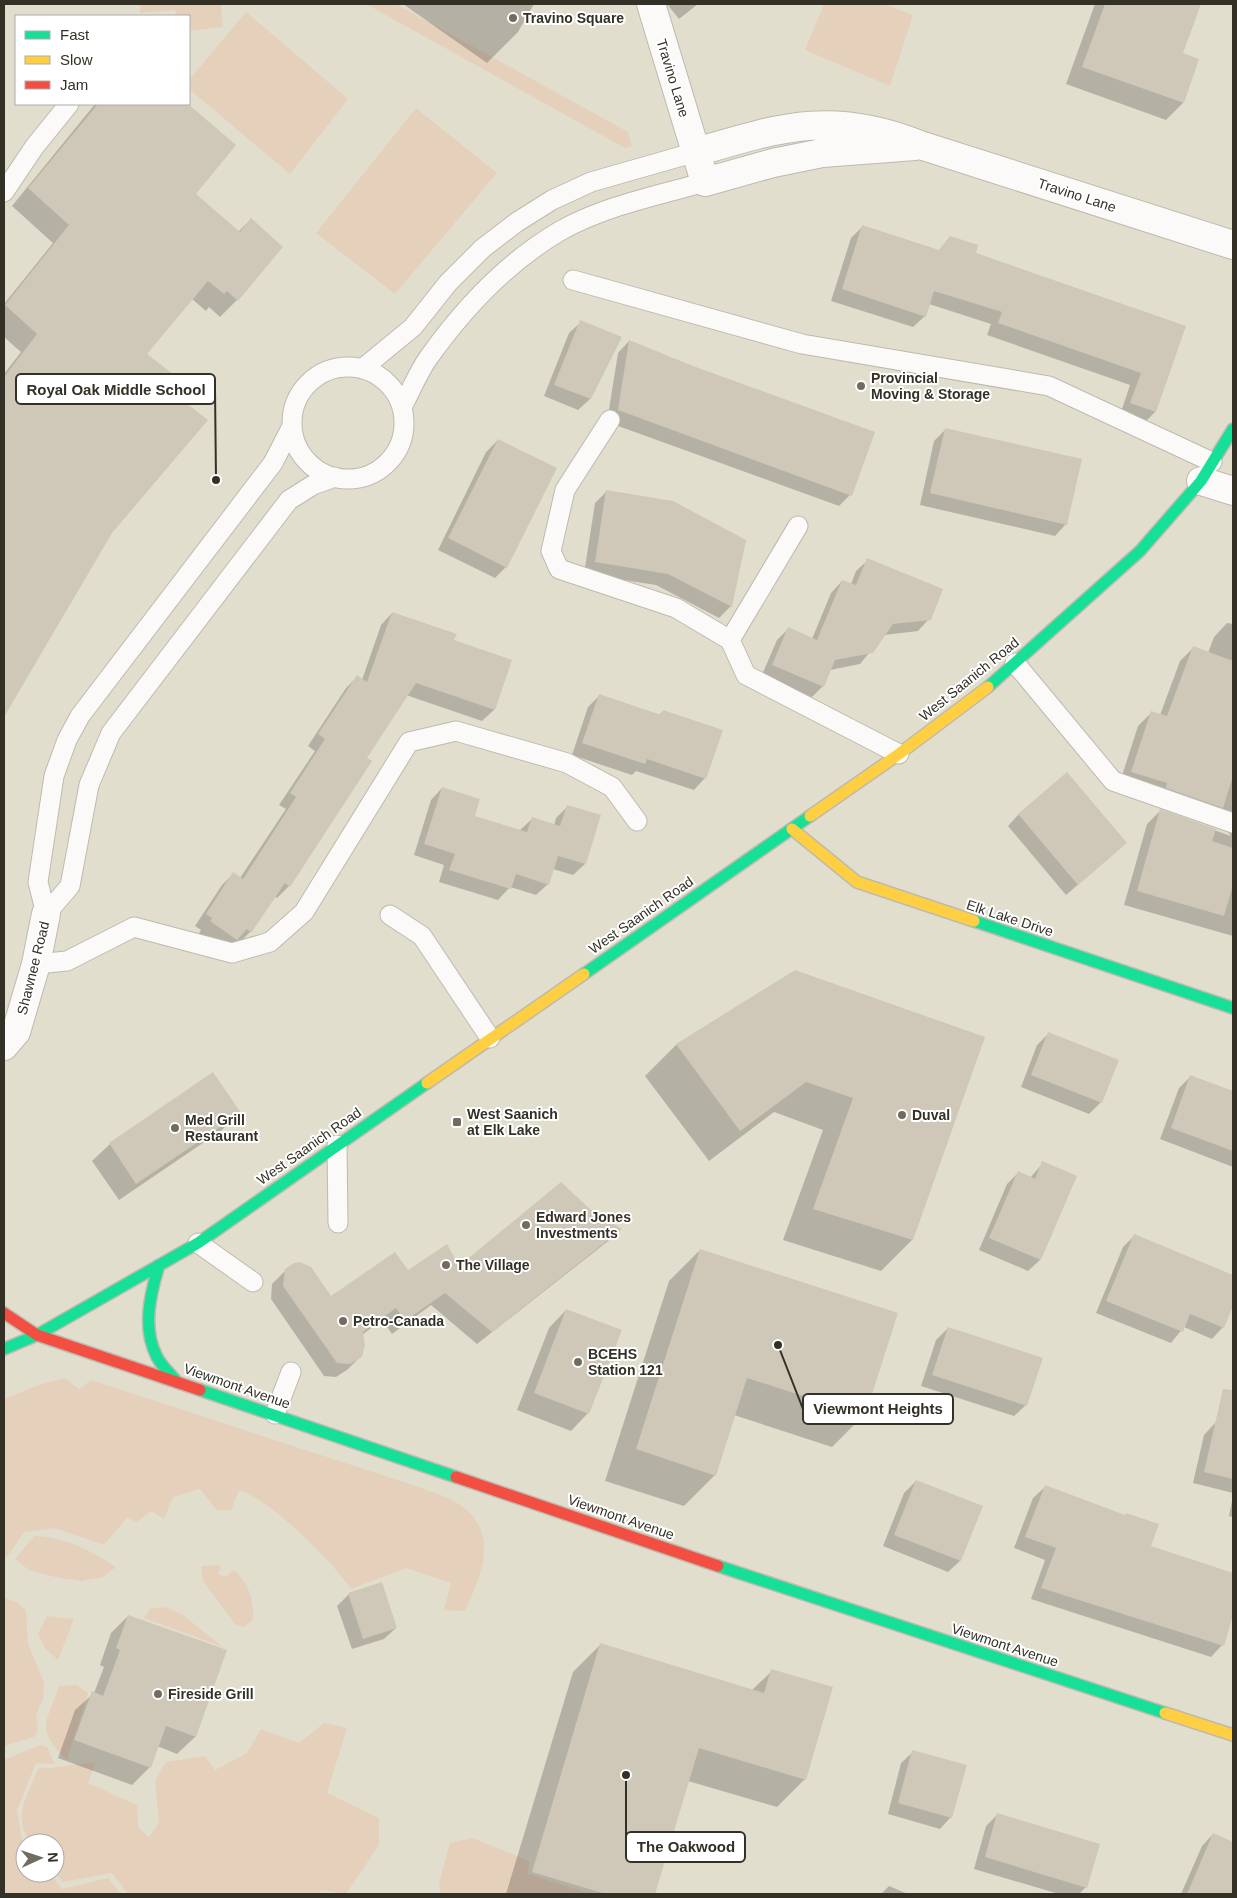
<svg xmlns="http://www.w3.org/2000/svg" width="1237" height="1898" viewBox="0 0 1237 1898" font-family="Arial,sans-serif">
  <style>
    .green { fill: #e5d0bc }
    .shadow { fill: #0003 }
    .building { fill: #cfc7b8 }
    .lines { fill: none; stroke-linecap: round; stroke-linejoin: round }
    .lane-casing { stroke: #bdbaae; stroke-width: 21 }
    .street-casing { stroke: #bdbaae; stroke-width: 30 }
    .fast-casing { stroke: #bdbaae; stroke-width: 14 }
    .slow-casing { stroke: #bdbaae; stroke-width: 14 }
    .jam-casing { stroke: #bdbaae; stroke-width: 14 }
    .lane { stroke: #fbfaf8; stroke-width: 19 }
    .street { stroke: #fbfaf8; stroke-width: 28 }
    .fast { stroke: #16e098; stroke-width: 11 }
    .slow { stroke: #ffcf43; stroke-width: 11 }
    .jam { stroke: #f24e42; stroke-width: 11 }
    .poi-dot { fill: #706d60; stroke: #fff; stroke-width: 2 }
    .labels { text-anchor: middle; stroke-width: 4; stroke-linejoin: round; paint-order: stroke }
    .poi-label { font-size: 14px; font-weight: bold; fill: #333025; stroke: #fff; text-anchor: start }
    .street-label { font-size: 14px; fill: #333025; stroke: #fff }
    .leader { fill: none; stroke: #333025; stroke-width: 2 }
    .callout-dot { fill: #333025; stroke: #fff; stroke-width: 2 }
    .callout { fill: #fff; stroke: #333025; stroke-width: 2 }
    .callout-label { font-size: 15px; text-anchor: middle; font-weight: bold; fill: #333025 }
  </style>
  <rect width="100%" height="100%" fill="#e2dece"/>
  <path class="green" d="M140,4H221L223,27L189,31V16H176L175,10L140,13Z
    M366,4H396L628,132L632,146L625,148Z
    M824,4H883L913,15L890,86L805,50Z
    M246,12L348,99L290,174L189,89V80Z
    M416,108L497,173L395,294L316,233Z
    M65,1378L79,1389L91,1380L410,1484C423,1489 437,1493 450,1499C502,1526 484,1569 465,1611L444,1610L451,1583L406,1568L351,1589C332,1561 271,1500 239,1490L231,1510H217L200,1489L173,1497L164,1519L151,1511L137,1522L127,1518L104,1545L55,1528L24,1532L7,1557L4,1554V1399L41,1384Z
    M34,1536C66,1537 90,1550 116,1567L103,1577L81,1581L59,1578L29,1570L15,1559Z
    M221,1565L218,1574L226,1577L234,1570C249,1583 254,1600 253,1620L244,1627L236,1625L203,1581L201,1566Z
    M4,1598L17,1602L26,1610L28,1644L44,1682L43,1699L36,1715L38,1729L34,1737L4,1746Z
    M166,1607L183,1615L223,1647L144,1618L150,1609Z
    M47,1616L74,1619L58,1660L45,1648L38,1634Z
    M77,1685L88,1693L67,1760C35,1729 46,1724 59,1686Z
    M324,1723L347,1728L327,1793L379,1818V1845L346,1894L321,1890L318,1894H128L112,1873L63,1882L55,1872V1843H31C11,1818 28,1793 39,1768C58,1769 75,1763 95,1763L88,1783L137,1805L138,1827L149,1837L159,1823L155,1781L166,1762L205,1756L215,1770L247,1753L261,1729L299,1743Z
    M40,1745L47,1747L55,1764L36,1763L17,1810L22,1840L25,1844V1873H50L62,1889L108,1878L121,1894H4V1760Z
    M473,1838L529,1861L528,1874L591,1894H441L439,1883L450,1843Z"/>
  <path class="shadow" d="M403,4H534L518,32L487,63Z
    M667,4H698L679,19Z
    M1095,4H1189L1198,7L1181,54L1198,60L1183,103L1166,120L1066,84Z
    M95,104H186L234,145L195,194L238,232L251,219L237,300L220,317L209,307L206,311L192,299L146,354L172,393L111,533L16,694L4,706V374L21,352L4,337V304L53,243L12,206Z
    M863,226L938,251L950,238L974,254L1185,327L1155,412L1144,423L1120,415L1130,385L987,335L991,324L929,304L925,316L913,327L831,301L851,238Z
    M581,322L620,338L590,399L578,410L544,396L569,333Z
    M629,341L850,495L839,506L607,422L618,353Z
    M945,430L1066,524L1055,536L920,505L934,441Z
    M498,440L506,567L495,578L438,550L486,452Z
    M606,492L745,541L731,606L719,618L656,585L584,574L595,503Z
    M868,560L929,619L918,631L884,635L860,664L830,670L823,686L812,697L761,677L777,640L788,629L812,639L831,593L842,581L851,584L856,571Z
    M392,613L453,641L510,661L494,710L482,721L406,695L365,758L370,761L289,886L277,898L275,896L250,932L239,943L236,941L225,951L199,933L201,930L195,926L222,885L233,874L240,878L286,809L279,805L315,751L308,746L346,688L357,677L362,680L381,625Z
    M1227,623L1233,624V936L1124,905L1147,824L1160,811L1231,836L1223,826L1119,785L1138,726L1152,712L1160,715L1180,661L1193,648L1208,653L1214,637Z
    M599,696L659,716L663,711L705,778L694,790L636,771L632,775L572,755L588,707Z
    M442,788L473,817L520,830L532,819L554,826L556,818L568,806L585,864L573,875L553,869L548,884L536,895L510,887L498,900L439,882L444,865L414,855L431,800Z
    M1019,814L1126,843L1066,895L1008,826Z
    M795,972L984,1038L912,1240L881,1271L783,1240L823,1130L774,1112L709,1161L645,1076L676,1045Z
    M1049,1033L1117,1060L1100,1103L1089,1114L1021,1087L1037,1045Z
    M213,1074L239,1112L222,1130L119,1200L92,1161L110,1144Z
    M1191,1076L1233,1092V1167L1160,1139L1179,1088Z
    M1043,1163L1040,1260L1028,1271L979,1250L1007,1184L1018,1173L1030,1178Z
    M589,1210L620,1229L607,1242L477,1344L431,1305L392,1334L382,1320L362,1335L361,1356L347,1370L336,1377L324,1376L271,1299L272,1284L286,1270L331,1298L407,1271L458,1268Z
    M1134,1236L1233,1276V1302L1223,1327L1212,1339L1184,1327L1171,1343L1096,1313L1123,1247Z
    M700,1250L897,1314L863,1416L832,1447L734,1415L715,1475L684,1506L605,1481L669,1281Z
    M566,1310L588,1413L571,1431L517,1410L549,1328Z
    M948,1328L1026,1405L1014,1416L921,1386L936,1340Z
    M1215,1423L1233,1428V1493L1193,1483L1204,1435Z
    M916,1481L960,1561L948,1572L883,1546L904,1493Z
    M1045,1487L1124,1516L1150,1547L1233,1575V1611L1222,1645L1211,1657L1031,1599L1045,1560L1014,1548L1033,1498Z
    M1233,1496V1517L1229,1516Z
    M349,1594L396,1628L384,1639L352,1649L337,1606Z
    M128,1616L226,1651L195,1737L177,1754L157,1746L150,1767L132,1785L58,1758L75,1710L94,1693L104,1667L100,1665L111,1633Z
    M601,1644L752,1690L772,1671L805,1779L777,1807L688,1781L653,1894H506L573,1672Z
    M913,1752L951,1817L940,1829L888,1814L901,1763Z
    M998,1814L1086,1887L1079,1894H1059L974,1869L986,1826Z
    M1213,1834L1233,1843V1894H1181L1202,1846Z
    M889,1886L908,1894H881Z"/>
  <path class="building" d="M1105,4H1201L1183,53L1199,59L1184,103L1082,67Z
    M98,104H188L236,145L196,194L240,232L251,218L283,247L238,301L227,291L224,294L208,281L147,354L182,381L173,393L208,420L112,533L4,717V377L37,334L5,305L69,225L28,188Z
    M862,225L939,250L950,236L978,245L976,253L1186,326L1156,412L1130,403L1141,373L998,323L1002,312L934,291L926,317L842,289Z
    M580,320L622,337L591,399L554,385Z
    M629,340L693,366L875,432L852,496L618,410Z
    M945,428L1082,459L1067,525L930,493Z
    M498,439L557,468L507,568L448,538Z
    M606,490L673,501L746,540L732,607L668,574L595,562Z
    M867,558L943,589L931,620L893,624L873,653L835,660L824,687L772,665L788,627L817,640L842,580L856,585Z
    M392,612L457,634L454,640L512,660L495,710L416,683L367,758L372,761L290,887L285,883L251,933L247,929L237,940L210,921L212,918L206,914L233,872L243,879L296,797L290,793L325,739L318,734L357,675L367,682Z
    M1193,646L1233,661V776L1223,808L1166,788L1167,783L1131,772L1151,711L1167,716Z
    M599,694L661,715L663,710L723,730L706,779L647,759L645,764L582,743Z
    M1067,772L1127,843L1078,885L1018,814Z
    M442,787L480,799L475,816L527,832L532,817L560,826L567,805L601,815L586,864L558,856L549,885L516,874L511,889L449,870L455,854L424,844Z
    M1160,809L1216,829L1212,841L1233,848V885L1224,916L1137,891Z
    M795,970L985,1037L913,1240L813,1209L853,1098L806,1082L740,1131L676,1044Z
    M1048,1032L1119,1060L1102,1103L1031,1075Z
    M213,1072L241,1113L136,1184L109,1143Z
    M1190,1075L1233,1091V1151L1171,1128Z
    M1042,1161L1077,1176L1041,1260L989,1238L1018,1171L1035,1179Z
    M561,1182L590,1209L622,1229L492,1332L445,1293L405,1321L396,1308L363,1332L365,1345L362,1357L350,1364L337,1363L283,1286L285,1269L294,1263L300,1262L311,1267L331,1296L395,1252L408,1270L447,1244L459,1266Z
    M1134,1234L1233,1275V1306L1224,1328L1190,1314L1183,1332L1106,1301Z
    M700,1249L898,1313L865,1416L747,1378L716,1476L636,1449Z
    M566,1309L622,1330L589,1414L534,1393Z
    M948,1327L1043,1358L1027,1406L932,1375Z
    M1223,1389L1233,1390V1479L1204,1472Z
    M916,1480L983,1506L961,1561L894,1535Z
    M1045,1485L1125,1515L1126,1513L1159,1524L1151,1546L1233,1573V1615L1224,1646L1041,1588L1056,1548L1025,1537Z
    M382,1582L397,1628L363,1639L348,1593Z
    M128,1615L227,1650L196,1737L166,1726L151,1768L74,1740L92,1691L103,1696L120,1650L116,1648Z
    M600,1643L764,1693L771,1669L833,1687L806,1780L699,1748L655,1894H606L532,1872Z
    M912,1750L967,1765L952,1818L898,1803Z
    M997,1813L1100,1844L1087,1888L985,1857Z
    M1213,1833L1233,1842V1894H1187Z"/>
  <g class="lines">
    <defs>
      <path id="lane" d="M4,192L35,146L69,104
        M573,280L802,344L1049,386L1212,462
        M292 423a56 56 0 1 1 112 0a56 56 0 1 1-112 0Z
        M362,369L413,327L448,283L483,248L517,222L552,200L591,182L696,152
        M402,407C411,391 418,372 429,357C464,308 509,261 560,231C604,206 657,196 705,182
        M610,420L565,490L551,551L559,569L676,608L730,640L746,675L899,754
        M730,640L798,526
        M1015,663L1113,781L1233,823
        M46,914L38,882L54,776L67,740L80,716L273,463L292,426
        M46,914L70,886L89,785L111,733L289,500L313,485L335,477
        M390,915L422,936L490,1038
        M36,964L67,961L134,927L232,953L270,942L304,912L409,742L456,731L567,763L612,787L637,821
        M337,1145L338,1223
        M198,1243L253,1282
        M275,1414L291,1372"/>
      <path id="street" d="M651,4L705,182L773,163L822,153L915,146
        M696,152C781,127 834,110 920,145L1233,245
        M1201,481L1233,491
        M4,1046L16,1032L36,964L46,914"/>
      <path id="fast" d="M988,687L1140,551L1201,481L1233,429
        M974,921L1233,1008
        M584,974L810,816
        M159,1265C150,1295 142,1328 157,1357C162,1367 171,1374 177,1382
        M4,1349L37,1335L198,1243L427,1083
        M200,1390L456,1477
        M718,1566L1165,1713"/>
      <path id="slow" d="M810,816L899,754L988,687
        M792,829L857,882L974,921
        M427,1083L584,974
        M1165,1713L1233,1735"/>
      <path id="jam" d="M4,1313L37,1335L200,1390
        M456,1477L718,1566"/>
    </defs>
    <use href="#lane" class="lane-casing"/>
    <use href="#street" class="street-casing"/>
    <use href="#fast" class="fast-casing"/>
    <use href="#slow" class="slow-casing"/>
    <use href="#jam" class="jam-casing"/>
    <use href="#lane" class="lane"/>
    <use href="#street" class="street"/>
    <use href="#fast" class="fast"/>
    <use href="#slow" class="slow"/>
    <use href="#jam" class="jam"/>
  </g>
  <g class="poi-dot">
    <circle cx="513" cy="18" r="5"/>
    <circle cx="861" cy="386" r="5"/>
    <circle cx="902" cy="1115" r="5"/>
    <rect x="452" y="1117" width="10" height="10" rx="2.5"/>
    <circle cx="175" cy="1128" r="5"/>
    <circle cx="526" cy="1225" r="5"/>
    <circle cx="446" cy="1265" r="5"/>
    <circle cx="343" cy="1321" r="5"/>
    <circle cx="578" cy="1362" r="5"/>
    <circle cx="158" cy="1694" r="5"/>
  </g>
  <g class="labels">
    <g class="poi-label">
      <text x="523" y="23">Travino Square</text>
      <text x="871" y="383">Provincial<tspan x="871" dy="16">Moving &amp; Storage</tspan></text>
      <text x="467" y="1119">West Saanich<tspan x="467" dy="16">at Elk Lake</tspan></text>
      <text x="912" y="1120">Duval</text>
      <text x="185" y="1125">Med Grill<tspan x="185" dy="16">Restaurant</tspan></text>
      <text x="536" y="1222">Edward Jones<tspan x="536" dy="16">Investments</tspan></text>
      <text x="456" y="1270">The Village</text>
      <text x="353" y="1326">Petro-Canada</text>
      <text x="588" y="1359">BCEHS<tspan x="588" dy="16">Station 121</tspan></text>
      <text x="168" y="1699">Fireside Grill</text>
    </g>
    <g class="street-label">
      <text transform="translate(673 78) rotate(73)" y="5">Travino Lane</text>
      <text transform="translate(1077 195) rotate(18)" y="5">Travino Lane</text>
      <text transform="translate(969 679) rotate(-39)" y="5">West Saanich Road</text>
      <text transform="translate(641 915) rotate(-35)" y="5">West Saanich Road</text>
      <text transform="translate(1010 918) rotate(18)" y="5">Elk Lake Drive</text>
      <text transform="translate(33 968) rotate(-76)" y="5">Shawnee Road</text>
      <text transform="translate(309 1146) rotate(-35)" y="5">West Saanich Road</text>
      <text transform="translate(237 1386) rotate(19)" y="5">Viewmont Avenue</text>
      <text transform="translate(621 1517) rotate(19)" y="5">Viewmont Avenue</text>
      <text transform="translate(1005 1645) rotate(18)" y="5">Viewmont Avenue</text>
    </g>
  </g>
  <path class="leader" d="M216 480L215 389M778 1345L803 1409M626 1775L626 1847"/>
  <g class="callout-dot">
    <circle cx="216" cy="480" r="5"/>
    <circle cx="778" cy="1345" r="5"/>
    <circle cx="626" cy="1775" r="5"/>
  </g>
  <g class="callout">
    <rect x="16" y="374" width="199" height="30" rx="5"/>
    <rect x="803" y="1394" width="150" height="30" rx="5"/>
    <rect x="626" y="1832" width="119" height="30" rx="5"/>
  </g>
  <g class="callout-label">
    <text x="116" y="395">Royal Oak Middle School</text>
    <text x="878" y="1414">Viewmont Heights</text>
    <text x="686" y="1852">The Oakwood</text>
  </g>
  <rect width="1237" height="1898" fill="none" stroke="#333025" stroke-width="10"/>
  <rect x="15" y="15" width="175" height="90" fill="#ffffff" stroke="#adaca8"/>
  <rect x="25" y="31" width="25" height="8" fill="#16e098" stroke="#adaca8"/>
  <text x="60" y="40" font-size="15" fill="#333025">Fast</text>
  <rect x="25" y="56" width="25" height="8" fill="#ffcf43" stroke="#adaca8"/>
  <text x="60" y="65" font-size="15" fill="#333025">Slow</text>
  <rect x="25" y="81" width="25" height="8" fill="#f24e42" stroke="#adaca8"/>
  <text x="60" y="90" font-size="15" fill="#333025">Jam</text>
  <g transform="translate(40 1858) rotate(87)"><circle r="24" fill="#ffffff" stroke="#adaca8"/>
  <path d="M0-4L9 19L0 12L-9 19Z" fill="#706d60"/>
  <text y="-8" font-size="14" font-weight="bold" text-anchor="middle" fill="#333025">N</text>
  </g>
</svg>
